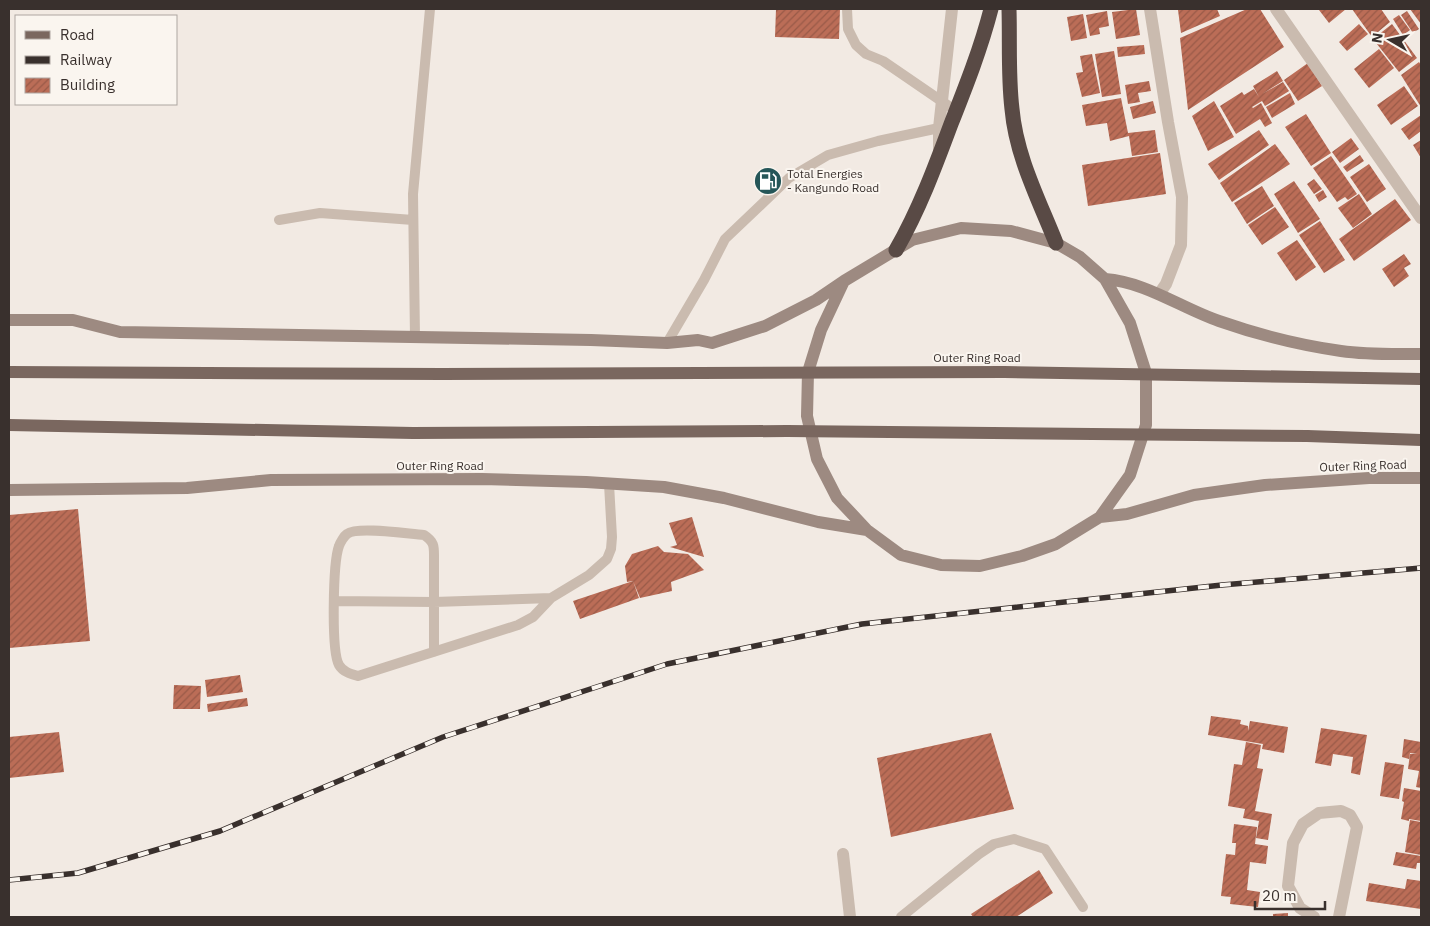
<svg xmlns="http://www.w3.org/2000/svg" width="1430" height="926" viewBox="0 0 1430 926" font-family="'IBM Plex Sans',sans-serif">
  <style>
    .building { fill: url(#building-hatch) }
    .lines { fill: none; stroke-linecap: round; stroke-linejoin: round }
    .lane { stroke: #cabbaf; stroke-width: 10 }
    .street { stroke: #cabbaf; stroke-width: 12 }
    .secondary { stroke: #9d8a81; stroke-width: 12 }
    .primary { stroke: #7a675f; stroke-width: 12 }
    .highway { stroke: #594a45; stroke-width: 15 }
    .rail-casing { stroke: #39302d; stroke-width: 5.5 }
    .rail { stroke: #faf5ef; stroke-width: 4; stroke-dasharray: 11; stroke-linecap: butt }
    .primary-bridge { stroke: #7a675f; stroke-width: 12 }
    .labels { text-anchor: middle; stroke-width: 4; stroke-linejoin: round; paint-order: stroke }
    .poi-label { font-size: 12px; fill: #39302d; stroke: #faf5ef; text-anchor: start }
    .street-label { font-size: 12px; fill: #39302d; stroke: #faf5ef }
  </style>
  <defs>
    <pattern id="building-hatch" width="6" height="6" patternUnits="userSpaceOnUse" patternTransform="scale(1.25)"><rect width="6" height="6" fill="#bb6d57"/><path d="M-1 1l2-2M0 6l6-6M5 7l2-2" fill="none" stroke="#995a48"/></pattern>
  </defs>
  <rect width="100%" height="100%" fill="#f2eae3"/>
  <path class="building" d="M776,9H840L839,39L775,37Z
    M1136,9L1140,35L1116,39L1112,12Z
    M1181,9H1217L1220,16L1181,33L1178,10Z
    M1247,9H1260L1284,47L1188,110L1180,38Z
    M1320,9H1346L1329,23L1319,10Z
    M1352,9H1381L1390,22L1372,37Z
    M1410,9H1421V24Z
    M1107,11L1109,26L1099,28L1100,34L1090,36L1086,15Z
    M1407,11L1419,29L1413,33L1401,15Z
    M1083,14L1087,38L1071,41L1067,17Z
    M1399,15L1410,30L1403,35L1393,19Z
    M1359,24L1368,34L1347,51L1339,42Z
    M1392,24L1417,58L1399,72L1373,39Z
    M1144,45L1145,54L1118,57L1117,47Z
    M1379,49L1394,68L1369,88L1354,69Z
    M1114,51L1121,94L1102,97L1095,54Z
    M1092,54L1100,93L1082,97L1076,73L1083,72L1080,56Z
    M1419,62L1421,65V107L1401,75Z
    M1308,63L1322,86L1298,101L1284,80Z
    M1277,71L1283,81L1262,94L1283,82L1289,91L1265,106L1262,101L1252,107L1253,108L1261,103L1272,123L1265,127L1260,119L1236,134L1220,106L1242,92L1244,95L1254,89L1259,97L1253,86Z
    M1149,81L1151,91L1138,93L1140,102L1128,104L1125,85Z
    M1404,86L1418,106L1391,125L1377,105Z
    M1290,93L1295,104L1272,118L1266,107Z
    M1121,98L1128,133L1155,130L1158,152L1132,156L1129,136L1110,141L1107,123L1086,126L1082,105Z
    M1153,101L1156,113L1133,119L1130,107Z
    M1214,101L1234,137L1208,151L1192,116Z
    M1306,114L1331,153L1311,166L1285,127Z
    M1421,115V131L1409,140L1401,129Z
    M1259,130L1269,145L1219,180L1208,164Z
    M1351,138L1359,149L1340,163L1332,152Z
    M1421,140V158L1413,145Z
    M1275,144L1290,164L1232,202L1220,183Z
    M1160,153L1166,194L1088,206L1082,165Z
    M1360,155L1364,161L1347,172L1343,167Z
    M1331,156L1357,194L1348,200L1345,197L1337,202L1313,168Z
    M1369,164L1386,189L1367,202L1350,177Z
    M1314,179L1322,189L1314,194L1307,184Z
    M1294,181L1320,219L1298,233L1274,194Z
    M1262,186L1274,206L1247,224L1234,203Z
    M1323,190L1327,197L1319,202L1315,195Z
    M1359,194L1372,214L1353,228L1338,208Z
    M1395,199L1411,220L1354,261L1339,239Z
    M1275,207L1289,227L1262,245L1248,225Z
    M1320,221L1345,260L1324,273L1299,235Z
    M1297,240L1316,267L1296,281L1277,253Z
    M1404,254L1411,264L1404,268L1409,276L1394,287L1382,269Z
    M78,509L90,641L9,648V515Z
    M692,517L704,557L670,547L677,545L669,523Z
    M658,546L664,552L688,554L704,570L671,582L672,591L640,598L633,581L627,582L625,566L632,554Z
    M633,581L639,598L580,619L573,601Z
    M240,675L243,692L207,697L205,680Z
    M174,685L201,686L200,709H173Z
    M247,698L248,706L208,712L207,704Z
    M1211,716L1241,720L1240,724L1248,726V731L1250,721L1288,727L1284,753L1262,749L1263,744L1208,735Z
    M1321,728L1367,735L1360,775L1351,773L1353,757L1333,754L1331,766L1315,763Z
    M59,732L64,772L9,778V737Z
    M991,733L1014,809L891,837L877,758Z
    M1404,739L1421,742V788L1416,787L1419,771L1408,769L1410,754H1417L1410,753L1409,759L1402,757Z
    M1246,742L1261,745L1257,768L1263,769L1255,811L1272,814L1268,840L1256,838L1259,821L1243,818L1245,809L1228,806L1234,764L1242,765Z
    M1385,762L1404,765L1399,799L1380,796Z
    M1404,788L1421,791V821L1409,819V821L1401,819L1404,802L1402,801Z
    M1410,820L1421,822V855L1405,852Z
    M1234,824L1257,827L1255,844L1268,846L1266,864L1250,862L1247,890L1260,892L1258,907L1230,904L1231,897L1221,896L1226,854L1235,855L1236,843H1232Z
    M1396,852L1421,856V863H1417L1416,869L1393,865Z
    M1039,870L1053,893L1016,917H973L971,914Z
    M1407,879L1421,881V909L1366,901L1369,883L1405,889Z
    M1288,913V917H1273V914Z"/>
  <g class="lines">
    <path class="lane" d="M847,9L848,29L856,45L866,54L883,61L956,111
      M279,220L320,213L413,220
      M415,337L413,194L430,9
      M667,343L704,280L725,239L789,178L828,155L878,141L939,128H946
      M335,601L434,602L551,598L589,575L607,559L611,549L612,537L609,484
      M434,652V559C434,547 435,542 424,535C408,534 358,526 347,534C344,536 340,543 339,546C333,562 331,651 339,665C343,672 351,674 358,676L518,625L533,617L551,598
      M901,917L979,854L994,844L1014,839L1045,849L1083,907"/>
    <path class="street" d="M1150,9L1168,122L1182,197L1181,245L1166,284L1159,294
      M1276,9L1421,218
      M939,151V128L952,9
      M843,854L850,917
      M1314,917L1300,908L1288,886L1293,843L1303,824L1319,813L1341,811L1350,815L1357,827L1339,917"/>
    <path class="secondary" d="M1105,279C1146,282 1181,308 1219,321C1259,335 1299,345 1341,351C1368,355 1395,354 1421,354
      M9,320H73L120,332L591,340L667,343L698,340L712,343L765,326L816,300L844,281L912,240L961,228L1011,231L1056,243L1080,257L1105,279L1130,323L1146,373V425L1130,475L1100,517L1056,544L1022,556L980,566L941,565L901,555L867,530L837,498L817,459L807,416L808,372L821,330L844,281
      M9,490L187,488L271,480L482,479L586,482L664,487L724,498L818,522L867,530
      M1100,517L1127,514L1194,495L1265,485L1369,478H1421"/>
    <path class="primary" d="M1308,377L1421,379
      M1307,436L1421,440"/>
    <path class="highway" d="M1009,9C1010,42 1008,76 1012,109C1016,156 1039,200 1056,243
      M896,250C919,210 935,167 951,124C966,86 981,48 991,9"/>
    <defs>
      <path id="rail" d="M9,880L78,873L220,831L443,737L667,664L862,624L1222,585L1421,568"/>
    </defs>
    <use href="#rail" class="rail-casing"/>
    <use href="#rail" class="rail"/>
    <path class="primary-bridge" d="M9,372L442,374L1004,372L1308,377
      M9,425L413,433L787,431L1307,436"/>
  </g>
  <defs>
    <symbol id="fuel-disc" viewBox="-11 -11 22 22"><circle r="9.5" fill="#255658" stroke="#faf5ef"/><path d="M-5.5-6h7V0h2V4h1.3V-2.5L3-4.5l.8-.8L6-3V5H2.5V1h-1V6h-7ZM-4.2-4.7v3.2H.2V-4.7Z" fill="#fff"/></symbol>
  </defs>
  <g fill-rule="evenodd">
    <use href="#fuel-disc" x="752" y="165" width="32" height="32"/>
  </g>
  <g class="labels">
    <g class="poi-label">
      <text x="787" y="178">Total Energies<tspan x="787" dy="14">- Kangundo Road</tspan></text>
    </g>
    <g class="street-label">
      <text x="977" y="362">Outer Ring Road</text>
      <text x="440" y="470">Outer Ring Road</text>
      <text transform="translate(1363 466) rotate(-2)" y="4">Outer Ring Road</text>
    </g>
  </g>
  <rect width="1430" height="926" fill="none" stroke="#39302d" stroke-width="20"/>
  <rect x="15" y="15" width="162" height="90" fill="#faf5ef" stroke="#ada6a1"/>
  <rect x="25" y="31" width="25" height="8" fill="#7a675f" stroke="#ada6a1"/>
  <text x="60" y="40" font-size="15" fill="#39302d">Road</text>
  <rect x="25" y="56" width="25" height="8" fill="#39302d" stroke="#ada6a1"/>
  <text x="60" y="65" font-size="15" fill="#39302d">Railway</text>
  <rect x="25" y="78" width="25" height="15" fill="url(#building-hatch)" stroke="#ada6a1"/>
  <text x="60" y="90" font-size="15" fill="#39302d">Building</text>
  <g transform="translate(1390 40) rotate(279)" stroke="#faf5ef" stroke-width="4" paint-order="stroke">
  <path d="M0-4L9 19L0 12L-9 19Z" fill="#39302d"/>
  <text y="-8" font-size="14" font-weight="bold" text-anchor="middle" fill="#39302d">N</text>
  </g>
  <path d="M1255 901v8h70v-8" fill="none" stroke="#39302d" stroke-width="2.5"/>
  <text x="1262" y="901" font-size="15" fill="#39302d" stroke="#faf5ef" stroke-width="4" paint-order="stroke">20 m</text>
</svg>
